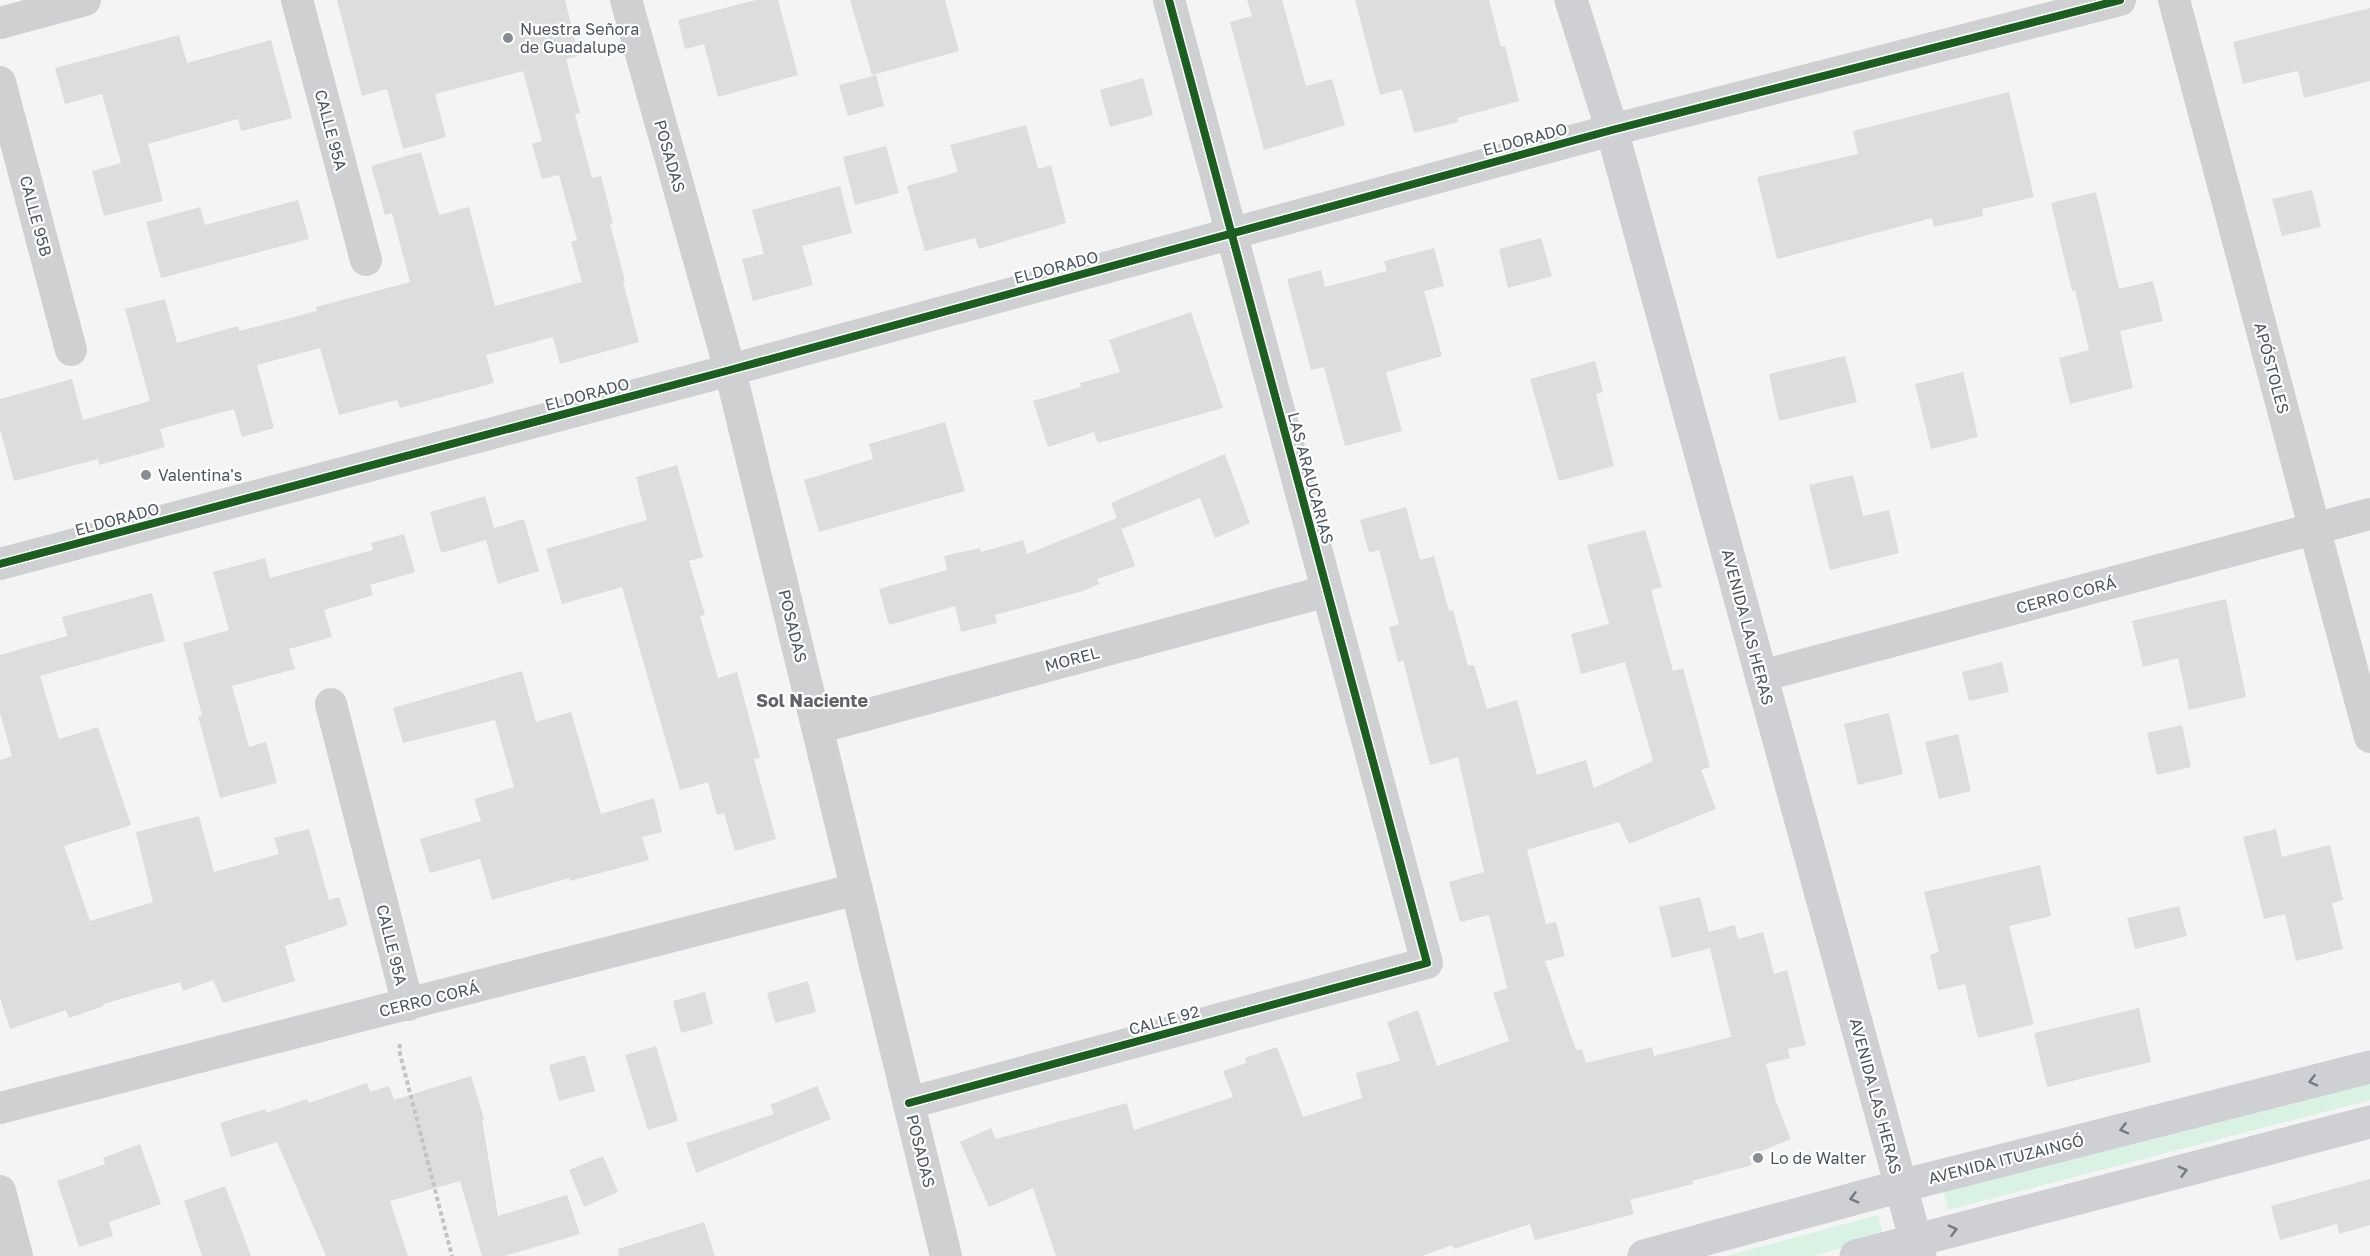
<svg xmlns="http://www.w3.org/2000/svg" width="2370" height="1256" viewBox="0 0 2370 1256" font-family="'Golos Text',sans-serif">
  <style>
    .green { fill: #d9f2e3 }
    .building { fill: #ddddde }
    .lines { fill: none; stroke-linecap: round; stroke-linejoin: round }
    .path { stroke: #bcc7c4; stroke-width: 4; stroke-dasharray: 4.5 3; stroke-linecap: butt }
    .street { stroke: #ced0d2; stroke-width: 32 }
    .secondary { stroke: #ced0d4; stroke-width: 33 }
    .cycleway-casing { stroke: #fff; stroke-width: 11 }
    .cycleway { stroke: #1b5e20; stroke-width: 8 }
    .oneway { stroke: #727b84 }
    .poi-dot { fill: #868d94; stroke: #fff; stroke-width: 2 }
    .labels { text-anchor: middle; stroke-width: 4.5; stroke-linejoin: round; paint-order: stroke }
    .poi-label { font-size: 16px; fill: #4a5661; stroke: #fff; text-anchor: start }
    .street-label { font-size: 16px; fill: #4a5661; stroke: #fff }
    .neighbourhood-label { font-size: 18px; font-weight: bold; fill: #5f6368; stroke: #fff }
  </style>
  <rect width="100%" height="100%" fill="#f4f4f4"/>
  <path class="green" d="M2370,1078V1100L1948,1210L1943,1190Z
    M1878,1215L1883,1237L1812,1256H1726Z"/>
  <path class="building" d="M337,0H565L579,56L566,59L580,113L575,114L592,178L601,176L613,223L610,224L625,281L623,282L639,342L560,364L553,337L486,355L494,383L400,408L397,400L339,415L320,348L257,365L274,428L242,437L234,409L160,429L165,447L99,465L98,459L14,481L0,429V399L72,379L83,420L150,401L125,309L165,299L177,343L238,326L239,331L317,311L316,307L410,282L392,213L385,215L371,166L421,152L439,215L469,207L495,306L582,282L571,242L577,240L559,175L542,179L532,144L542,141L523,71L435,94L446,137L403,149L387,89L362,96Z
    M756,0H778L798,75L718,97L704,44L685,49L678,20Z
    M850,0H945L959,51L872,75Z
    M1247,0H1282L1306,86L1332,79L1345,125L1264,150L1230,22L1252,16Z
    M1355,0H1489L1501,47L1505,46L1519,101L1457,118L1458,122L1414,133L1402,89L1380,95Z
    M2370,8V81L2304,98L2298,71L2243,84L2233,42Z
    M179,35L187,63L271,40L292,118L241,131L238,119L148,144L163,201L104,216L92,171L121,163L102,94L65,104L55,68Z
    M876,75L884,106L848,116L839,85Z
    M1143,78L1153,115L1110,127L1100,90Z
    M2009,92L2034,197L1982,209L1983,216L1934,227L1932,218L1777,259L1757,177L1858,154L1853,131Z
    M1026,125L1038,169L1051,165L1066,223L979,249L975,238L925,251L907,186L958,172L950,145Z
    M886,146L899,193L855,205L843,157Z
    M840,186L852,233L802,246L813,285L753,301L742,259L764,254L752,210Z
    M2312,190L2321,227L2282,236L2272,199Z
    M2096,192L2119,289L2153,281L2163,321L2120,331L2133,388L2070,404L2059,358L2089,350L2075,290L2072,291L2051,203Z
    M298,200L309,239L161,278L146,222L200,207L205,225Z
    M1541,238L1552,276L1508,288L1499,249Z
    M1434,248L1444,286L1424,291L1442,356L1386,372L1402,431L1345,446L1324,367L1311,370L1287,279L1321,270L1325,287L1387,271L1384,261Z
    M1191,312L1223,408L1098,443L1094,432L1048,447L1033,401L1081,387L1080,383L1120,372L1109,340Z
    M1845,356L1857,402L1779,421L1769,374Z
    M1595,361L1603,392L1596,394L1614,466L1559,481L1530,379Z
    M1963,372L1978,437L1931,449L1915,384Z
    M945,422L965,491L819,532L804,480L873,459L869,444Z
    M1225,454L1250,523L1215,538L1200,498L1122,529L1120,525L1135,566L1097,579L1099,584L1083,591L995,615L997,623L961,632L955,606L889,625L879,589L947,570L944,556L980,548L981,552L1023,540L1027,554L1117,518L1111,503Z
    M677,465L703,557L689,561L705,615L700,616L718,678L737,672L760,758L754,759L776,839L735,851L724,813L717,815L708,782L680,790L622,587L562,604L546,549L647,520L636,477Z
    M1853,475L1863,516L1889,510L1899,553L1830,570L1809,485Z
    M485,496L494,528L524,519L539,571L498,584L486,540L441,553L430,512Z
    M1406,507L1420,560L1434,556L1449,611L1453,610L1468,666L1474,665L1487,709L1517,700L1537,775L1586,760L1594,788L1653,761L1625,662L1581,674L1571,634L1609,624L1587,545L1645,530L1662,587L1651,590L1673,671L1683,668L1710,767L1701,770L1716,809L1629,844L1619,822L1527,850L1546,924L1556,922L1565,956L1545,961L1576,1050L1582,1049L1586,1063L1652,1047L1654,1056L1731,1037L1710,948L1672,958L1659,907L1700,897L1709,932L1735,925L1738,939L1763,932L1774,974L1787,970L1806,1045L1788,1049L1790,1058L1766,1064L1776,1102L1791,1139L1749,1156L1752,1165L1692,1181L1693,1184L1630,1200L1634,1214L1535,1240L1530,1224L1454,1249L1452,1245L1422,1256H1056L1033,1188L989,1207L960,1142L991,1128L996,1139L1127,1103L1134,1130L1233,1097L1223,1071L1246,1063L1245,1058L1277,1047L1303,1117L1362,1098L1356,1073L1400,1061L1387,1022L1418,1010L1437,1066L1509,1041L1493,993L1507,988L1489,915L1460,922L1449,882L1484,872L1458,757L1430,765L1403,660L1398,662L1389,627L1399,624L1379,550L1369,553L1360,520Z
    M404,534L415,572L370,585L373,595L324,610L332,637L289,649L295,669L232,686L249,747L266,742L277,783L220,798L198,716L202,715L183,643L229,630L213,572L265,558L270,578L373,550L371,543Z
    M152,593L165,641L40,676L59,739L98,727L131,825L64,846L90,921L153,902L136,832L199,816L214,872L279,854L274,838L309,829L329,900L339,897L348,925L285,946L295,981L223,1003L213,980L183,991L180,982L103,1004L104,1006L69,1018L66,1010L10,1029L0,998V760L12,756L0,713V655L67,636L62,617Z
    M2226,599L2246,697L2189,710L2178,658L2143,667L2132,621Z
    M2002,662L2009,692L1969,701L1962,672Z
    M522,671L536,722L571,712L601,814L654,798L662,832L642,837L649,860L570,881L569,878L492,900L480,859L430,873L420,839L481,821L474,799L514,787L495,720L403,743L393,708Z
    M1889,713L1903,774L1858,785L1844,724Z
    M2182,725L2191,767L2157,775L2147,733Z
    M1958,734L1971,791L1939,799L1925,742Z
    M2276,829L2282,857L2330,845L2343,900L2332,903L2343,949L2296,961L2285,914L2264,919L2243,837Z
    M2040,865L2051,916L2009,926L2034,1024L1978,1038L1965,984L1938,990L1930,955L1939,952L1924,892Z
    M2179,906L2187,936L2135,949L2127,918Z
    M808,981L816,1012L775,1023L767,993Z
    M705,992L713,1024L681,1033L673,1001Z
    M2139,1008L2151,1062L2047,1087L2034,1033Z
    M656,1046L678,1121L648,1130L625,1055Z
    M585,1055L595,1091L559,1101L549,1065Z
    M471,1076L484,1119L482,1120L498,1216L567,1195L580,1234L505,1256H482L460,1181L390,1201L408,1256H326L277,1142L231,1157L220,1123L265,1109L266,1113L307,1099L309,1103L367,1083L370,1092L389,1086L394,1100Z
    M817,1086L831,1119L696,1173L686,1143L774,1114L770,1105Z
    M140,1144L161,1204L109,1222L113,1236L79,1247L57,1181L105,1164L103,1158Z
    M603,1156L618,1192L584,1207L569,1170Z
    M2370,1179V1225L2339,1234L2337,1224L2280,1240L2271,1206Z
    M225,1186L251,1256H202L184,1201Z
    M704,1222L715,1256H619L618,1249Z"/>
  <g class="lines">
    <path class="path" d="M400,1044L399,1050L452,1256"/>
    <path class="street" d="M297,0L366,260
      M626,0L730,370L946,1256
      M2174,0L2370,737
      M0,23L85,0
      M0,82L71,350
      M0,564L730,370L1612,130L2120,0
      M1761,676L2370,514
      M331,704L408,1005
      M817,728L1327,591
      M909,1103L1427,963L1169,0
      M0,1108L857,889
      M0,1191L17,1256"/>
    <path class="secondary" d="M1571,0L1612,130L1920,1256
      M1644,1256L1901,1186L2370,1067
      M1856,1256L2370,1122"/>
    <defs>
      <path id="cycleway" d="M0,564L730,370L1612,130L2120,0
        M909,1103L1427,963L1169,0"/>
    </defs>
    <use href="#cycleway" class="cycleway-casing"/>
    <use href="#cycleway" class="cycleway"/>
  </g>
  <defs><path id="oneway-chevron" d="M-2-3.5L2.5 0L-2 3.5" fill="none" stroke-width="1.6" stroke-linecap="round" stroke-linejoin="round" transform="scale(1.5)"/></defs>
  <g class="oneway">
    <use href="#oneway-chevron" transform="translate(2313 1081) rotate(166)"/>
    <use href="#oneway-chevron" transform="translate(2124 1129) rotate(166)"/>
    <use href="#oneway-chevron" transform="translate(2183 1171) rotate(-15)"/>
    <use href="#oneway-chevron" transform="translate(1854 1198) rotate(165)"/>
    <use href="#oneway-chevron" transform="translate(1953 1230) rotate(-15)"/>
  </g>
  <g class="poi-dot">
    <circle cx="508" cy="38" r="6"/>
    <circle cx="146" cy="475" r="6"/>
    <circle cx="1758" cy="1158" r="6"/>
  </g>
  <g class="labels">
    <g class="poi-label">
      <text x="520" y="35">Nuestra Señora<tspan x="520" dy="18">de Guadalupe</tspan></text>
      <text x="158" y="481">Valentina's</text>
      <text x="1770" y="1164">Lo de Walter</text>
    </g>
    <g class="street-label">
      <text transform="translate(331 130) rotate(75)" y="6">CALLE 95A</text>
      <text transform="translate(1525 139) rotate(-15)" y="6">ELDORADO</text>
      <text transform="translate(670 156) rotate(74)" y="6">POSADAS</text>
      <text transform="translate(36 216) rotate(75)" y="6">CALLE 95B</text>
      <text transform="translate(1056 267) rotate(-15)" y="6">ELDORADO</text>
      <text transform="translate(2272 368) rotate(75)" y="6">APÓSTOLES</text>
      <text transform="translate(587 394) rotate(-15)" y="6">ELDORADO</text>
      <text transform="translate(1311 478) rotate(75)" y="6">LAS ARAUCARIAS</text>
      <text transform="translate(117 519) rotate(-15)" y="6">ELDORADO</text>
      <text transform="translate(2066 595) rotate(-15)" y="6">CERRO CORÁ</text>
      <text transform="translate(793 626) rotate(76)" y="6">POSADAS</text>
      <text transform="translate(1748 627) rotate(75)" y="6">AVENIDA LAS HERAS</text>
      <text transform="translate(1072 659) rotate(-15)" y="6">MOREL</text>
      <text transform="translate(392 945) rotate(76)" y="6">CALLE 95A</text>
      <text transform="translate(429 999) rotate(-14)" y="6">CERRO CORÁ</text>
      <text transform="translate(1164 1020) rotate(-15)" y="6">CALLE 92</text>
      <text transform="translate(1876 1096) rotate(75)" y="6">AVENIDA LAS HERAS</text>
      <text transform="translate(921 1151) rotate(76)" y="6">POSADAS</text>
      <text transform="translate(2006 1159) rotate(-14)" y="6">AVENIDA ITUZAINGÓ</text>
    </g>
    <g class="neighbourhood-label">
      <text x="812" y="707">Sol Naciente</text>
    </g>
  </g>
</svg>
